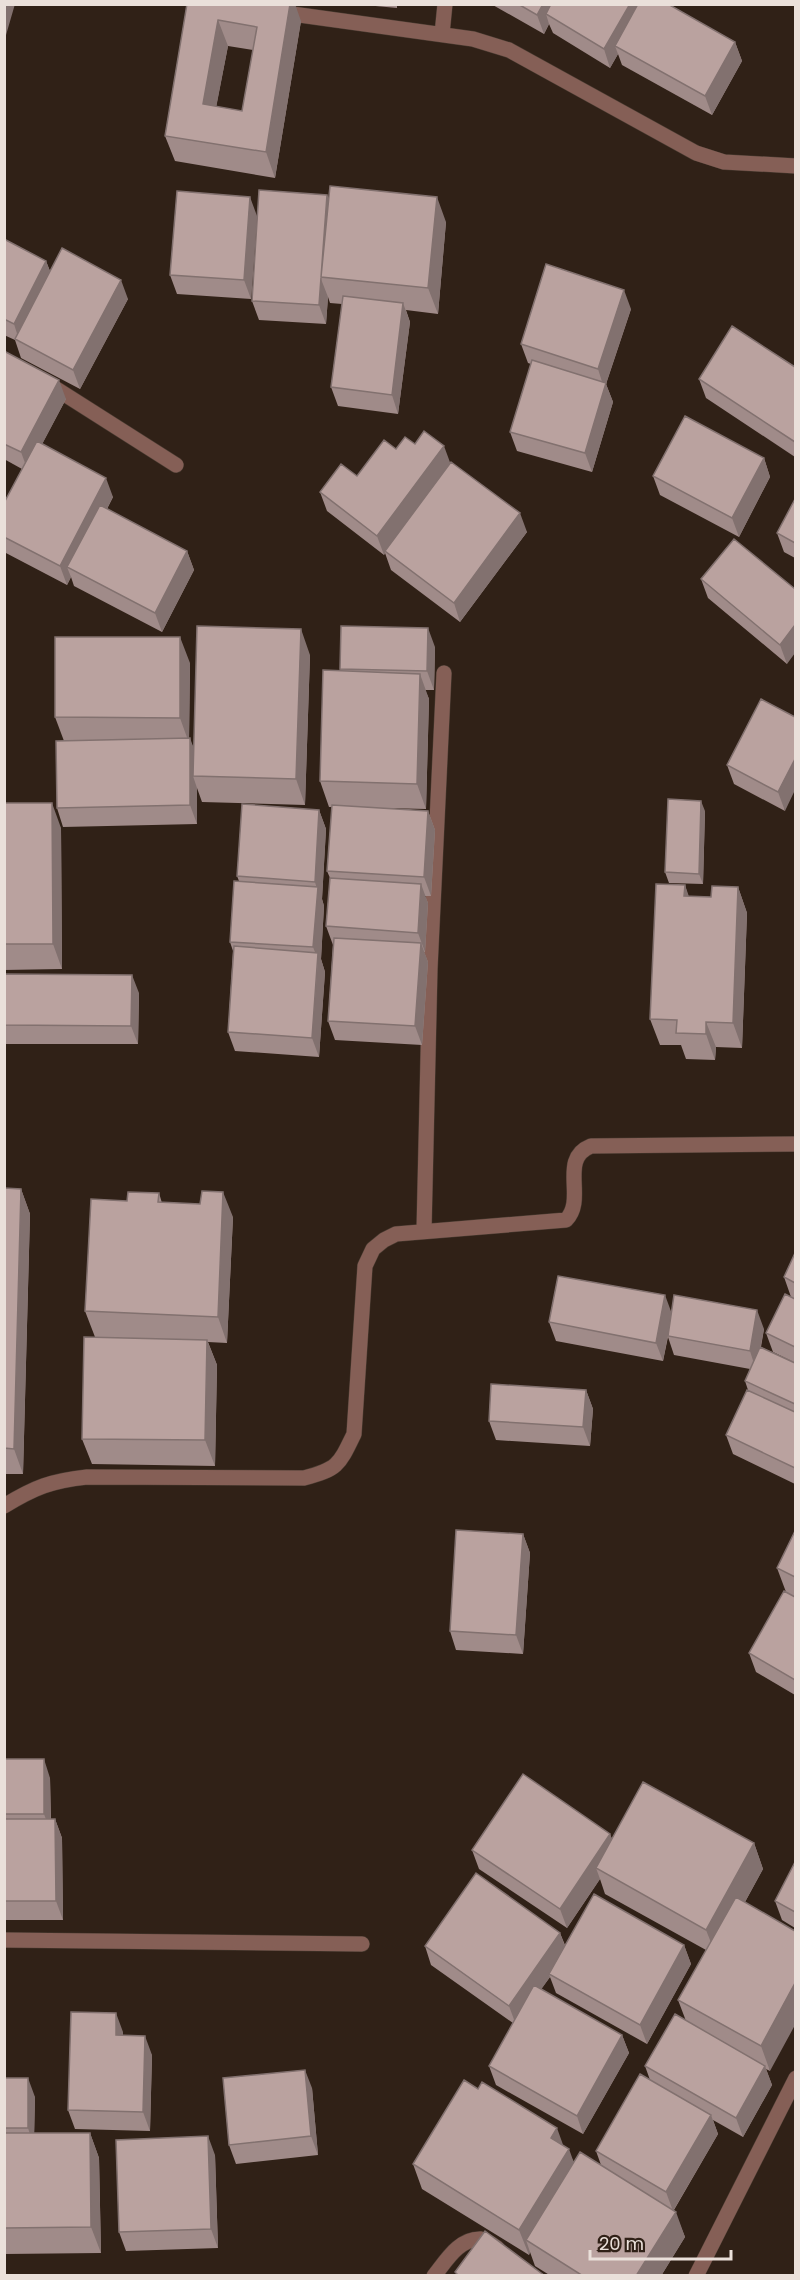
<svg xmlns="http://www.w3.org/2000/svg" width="800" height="2280" viewBox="0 0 800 2280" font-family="Poppins,sans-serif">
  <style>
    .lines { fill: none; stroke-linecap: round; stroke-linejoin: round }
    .minor-casing { stroke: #4a3c32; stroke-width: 16 }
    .minor { stroke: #855f56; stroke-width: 15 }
    .wall { fill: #a08b89; fill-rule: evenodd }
    .shaded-wall { fill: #82716f }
    .building { fill: #baa29f; stroke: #82716f; stroke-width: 1.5; fill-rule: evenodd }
  </style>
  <rect width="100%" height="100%" fill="#302117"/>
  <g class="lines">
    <defs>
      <path id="minor" d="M278,12L473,39L509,50L696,153L724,162L796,166
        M442,34L445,4
        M47,383L176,465
        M424,1231L430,969L444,673
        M4,1506C35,1487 51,1481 87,1477L304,1478C338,1469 339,1465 354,1434L365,1266L373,1249L384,1240L396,1234L566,1220C587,1199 558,1159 591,1146L796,1144
        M4,1940L362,1944
        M434,2276C446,2261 459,2238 481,2239C486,2240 493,2245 497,2248
        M696,2276L796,2078"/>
    </defs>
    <use href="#minor" class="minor-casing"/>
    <use href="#minor" class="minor"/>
  </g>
  <path class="wall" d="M187,4L301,21L275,178L175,161L165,136ZM228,46L253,50L242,111L216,107Z
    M354,4H397V8Z
    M491,4H668L735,42L742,61L712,115L622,65L618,54L610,68L553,33L549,24L544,34Z
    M327,195L329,199L446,222L438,314L406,310L410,322L398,414L338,406L331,387L342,304L330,303L328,297L326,324L259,320L252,301Z
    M257,216L251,299L177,294L170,275Z
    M4,239L46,261L50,271L128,299L80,389L21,358L15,340L4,335Z
    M631,309L606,384L613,402L592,472L517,451L510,432L531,364L528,363L521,344Z
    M4,351L66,399L42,444L113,497L107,509L187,551L194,570L162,632L74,586L71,577L67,585L4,552V503L22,469L4,459Z
    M795,367V457L706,398L699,379Z
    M415,444L451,463L527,532L460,622L391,570L385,553L384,555L327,511L320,492L357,476L396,449Z
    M764,458L770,477L739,537L660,495L653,476Z
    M795,499V558L784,552L777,533Z
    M701,579L795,589L787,664L708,598Z
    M435,647L434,690H425L429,699L426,809L382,808L428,811L435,830L431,896H425L428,903L425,952H424L428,962L422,1045L335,1040L328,1021L333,945L326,926L330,878L327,871L332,807H329L320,781L341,671L340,669Z
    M310,655L305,805L202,802L197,788V824L63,827L57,808L64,741L55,717L190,663L189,738L194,749Z
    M761,699L785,811L734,784L727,765Z
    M4,803L61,828L62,969L4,970Z
    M319,810L326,829L322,899L324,906L321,959L325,972L319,1057L235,1051L228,1032L233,951L230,942L239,881L237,876Z
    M705,811L703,884L669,883L665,872Z
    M685,885L688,896L711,897L738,887L747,913L742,1048L716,1047L715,1060L686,1059L681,1045H660L650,1019Z
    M4,974L139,993L138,1044H4Z
    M4,1188L21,1189L30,1214L23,1474H4Z
    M159,1193L162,1203L233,1217L227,1343L208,1342L217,1365L215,1466L92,1464L82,1439L123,1338L95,1337L85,1311L127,1201Z
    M795,1253V1484L733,1454L726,1435L748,1390L745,1381L750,1369L674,1355L668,1337L663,1361L556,1341L549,1322L671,1313L764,1329L761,1347L794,1362L773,1352L766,1333L791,1297L784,1277Z
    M586,1390L593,1409L590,1446L496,1440L489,1421Z
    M795,1531V1695L756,1672L749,1653L786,1592L777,1568Z
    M523,1534L530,1553L523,1654L456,1650L450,1631Z
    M4,1759L50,1778L51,1819H55L62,1838L63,1920H4Z
    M610,1834L612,1839L754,1843L763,1869L745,1902L770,2071L766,2069L772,2085L743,2137L713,2120L718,2134L674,2210L685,2237L661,2276H551L535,2266L530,2252L529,2255L422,2189L413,2164L563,2145L574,2162L601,2165L596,2151L650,2080L645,2066L686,2021L678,2000L706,1950L605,1894L600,1879L567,1928L479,1869L472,1850Z
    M795,1862V1928L782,1920L775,1901Z
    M560,1933L565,1945H684L691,1964L647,2044L556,1993L550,1977L541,1989L622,2035L629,2053L583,2134L496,2085L489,2066L513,2023L431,1965L425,1946Z
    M123,2032V2035L152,2055L150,2131L75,2129L68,2110Z
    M4,2078L35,2097L34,2133H90L99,2158L101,2253L4,2254Z
    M312,2088L318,2155L236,2164L229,2145Z
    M215,2155L218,2248L126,2251L119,2232Z"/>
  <path class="shaded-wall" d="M4,4H15L4,42Z
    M290,4H295L301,21L275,178L266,152Z
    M543,4H560L546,14L549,24L544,34L537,15Z
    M630,4H648L615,46L618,54L610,68L604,49Z
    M218,20L228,46L212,129L203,104Z
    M735,42L742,61L712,115L705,96Z
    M327,195L334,214L321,277Z
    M250,197L257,216L251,299L244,280Z
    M437,197L446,222L438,314L428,288Z
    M46,261L53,279L20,343L14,324Z
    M321,279L328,297L326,324L319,305Z
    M121,280L128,299L80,389L73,370Z
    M624,290L631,309L606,384L613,402L592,472L585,453L604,388L598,369Z
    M403,303L410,322L398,414L392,395Z
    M59,380L66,399L28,471L21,452Z
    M444,446L451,465L385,551V553L384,555L377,536Z
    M764,458L770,477L739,537L732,518Z
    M106,478L113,497L75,571L67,567L71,577L67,585L60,566Z
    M520,513L527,532L460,622L454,603Z
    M187,551L194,570L162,632L155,613Z
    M795,625V653L787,664L780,645Z
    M428,628L435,647L434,690L427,671Z
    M301,629L310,655L305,805L296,779Z
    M180,637L190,663L189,743L180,718Z
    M420,674L429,699L426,809L417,784Z
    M190,738L197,757L193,776L197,788V824L190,805Z
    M795,759V790L785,811L778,792Z
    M701,801L705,811L703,884L699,874Z
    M52,803L61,828L62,969L53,944Z
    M319,810L326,829L322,899L324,906L321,959L325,972L319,1057L312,1038L318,960L313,947L317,889L315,882Z
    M428,811L435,830L431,896L424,877Z
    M421,884L428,903L425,952L418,933Z
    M685,885L694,911L684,896Z
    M738,887L747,913L742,1048L733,1023Z
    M421,943L428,962L422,1045L415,1026Z
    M132,975L139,993L138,1044L131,1026Z
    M706,1022L716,1047L715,1060L706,1034Z
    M21,1189L30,1214L23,1474L14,1449Z
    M223,1192L233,1217L227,1343L218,1317Z
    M665,1295L672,1314L663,1361L656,1343Z
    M757,1310L764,1329L756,1370L750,1351Z
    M207,1340L217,1365L215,1466L205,1440Z
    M586,1390L593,1409L590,1446L583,1427Z
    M523,1534L530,1553L523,1654L516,1635Z
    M44,1759L50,1778L51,1833L44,1814Z
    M55,1819L62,1838L63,1920L56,1901Z
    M610,1834L617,1853L596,1868L600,1879L567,1928L560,1909Z
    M754,1843L763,1869L716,1955L706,1930Z
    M560,1933L567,1952L549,1974L550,1977L516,2025L509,2006Z
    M684,1945L691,1964L647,2044L640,2025Z
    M795,1983V2025L770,2071L761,2046Z
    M116,2013L123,2032V2054L116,2035Z
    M622,2035L629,2053L583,2134L577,2116Z
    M145,2036L152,2055L150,2131L143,2112Z
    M765,2066L772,2085L743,2137L736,2118Z
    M305,2070L312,2088L318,2155L311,2136Z
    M28,2078L35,2097L34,2147L28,2128Z
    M711,2115L718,2134L673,2211L666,2192Z
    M557,2128L566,2153L569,2149L578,2174L526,2240L530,2252L529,2255L519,2230L551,2138Z
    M90,2133L99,2158L101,2253L91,2227Z
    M208,2136L215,2155L218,2248L211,2229Z
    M676,2212L685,2237L661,2276H636Z"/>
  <path class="building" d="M187,4H290L266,152L165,136ZM218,20L257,27L242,111L203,104Z
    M518,4H543L537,15Z
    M551,4H630L604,49L546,14Z
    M638,4H668L735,42L705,96L615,46Z
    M330,186L437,197L428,288L321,277Z
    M259,190L327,195L319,305L252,301Z
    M177,191L250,197L244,280L170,275Z
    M4,239L46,261L14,324L4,319Z
    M62,248L121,280L73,370L15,339Z
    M546,264L624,290L598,369L521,344Z
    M343,296L403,303L392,395L331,387Z
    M732,326L795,367V442L699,379Z
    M4,351L59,380L21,452L4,444Z
    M532,360L606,383L585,453L510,432Z
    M685,416L764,458L732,518L653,476Z
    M424,431L444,446L377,536L320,492L341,464L357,476L384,440L396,449L405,437L415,444Z
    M37,441L106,478L60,566L4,537V503Z
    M451,462L520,513L454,603L385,551Z
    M795,499V543L777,533Z
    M100,505L187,551L155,613L67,567Z
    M734,539L795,589V625L780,645L701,579Z
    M197,626L301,629L296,779L193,776Z
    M341,626L428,628L427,671L340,669Z
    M55,637H180V718L55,717Z
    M323,670L420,674L417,784L320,781Z
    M761,699L795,717V759L778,792L727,765Z
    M190,738V805L57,808L56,741Z
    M668,799L701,801L699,874L665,872Z
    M4,803H52L53,944H4Z
    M242,804L319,810L315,882L237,876Z
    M332,805L428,811L424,877L327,871Z
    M330,878L421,884L418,933L326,926Z
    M234,881L318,887L313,947L230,942Z
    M656,884L685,885L684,896L711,897L712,886L738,887L733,1023L706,1022V1034L676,1033L677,1020L650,1019Z
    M334,938L421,943L415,1026L328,1021Z
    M234,946L318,953L312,1038L228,1032Z
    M4,974L132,975L131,1026L4,1025Z
    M4,1188L21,1189L14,1449L4,1448Z
    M202,1191L223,1192L218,1317L85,1311L91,1199L127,1201L128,1192L159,1193L158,1202L200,1204Z
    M795,1253V1283L784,1277Z
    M558,1276L665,1295L656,1343L549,1322Z
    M785,1294L795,1299V1347L766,1333Z
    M674,1295L757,1310L750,1351L668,1336Z
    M84,1337L207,1340L205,1440L82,1439Z
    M760,1347L795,1363V1404L745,1381Z
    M491,1384L586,1390L583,1427L489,1421Z
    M747,1390L795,1412V1468L726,1435Z
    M456,1530L523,1534L516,1635L450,1631Z
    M795,1531V1577L777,1568Z
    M784,1591L795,1597V1680L749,1653Z
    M4,1759H44V1814H4Z
    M523,1774L610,1834L560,1909L472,1850Z
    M643,1782L754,1843L706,1930L596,1868Z
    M4,1819H55L56,1901H4Z
    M795,1862V1912L775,1901Z
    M476,1873L560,1933L509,2006L425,1946Z
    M594,1894L684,1945L640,2025L549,1974Z
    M736,1897L795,1931V1983L761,2046L678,2000Z
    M534,1985L622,2035L577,2116L489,2066Z
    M71,2012L116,2013V2035L145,2036L143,2112L68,2110Z
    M675,2014L765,2066L736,2118L645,2066Z
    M305,2070L311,2136L229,2145L223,2078Z
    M640,2074L711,2115L666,2192L596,2151Z
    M4,2078H28V2128H4Z
    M464,2080L478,2089L482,2082L557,2128L551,2138L569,2149L519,2230L413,2164Z
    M4,2133H90L91,2227L4,2228Z
    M208,2136L211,2229L119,2232L116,2140Z
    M580,2152L676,2212L636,2276H583L526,2240Z
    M485,2231L545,2276H459L455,2272Z"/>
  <rect width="800" height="2280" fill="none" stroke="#eae0da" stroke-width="12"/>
  <path d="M590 2250v9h141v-9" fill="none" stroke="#eae0da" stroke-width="3"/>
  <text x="599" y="2250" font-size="18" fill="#eae0da" stroke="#302117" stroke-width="4.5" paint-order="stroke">20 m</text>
</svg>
